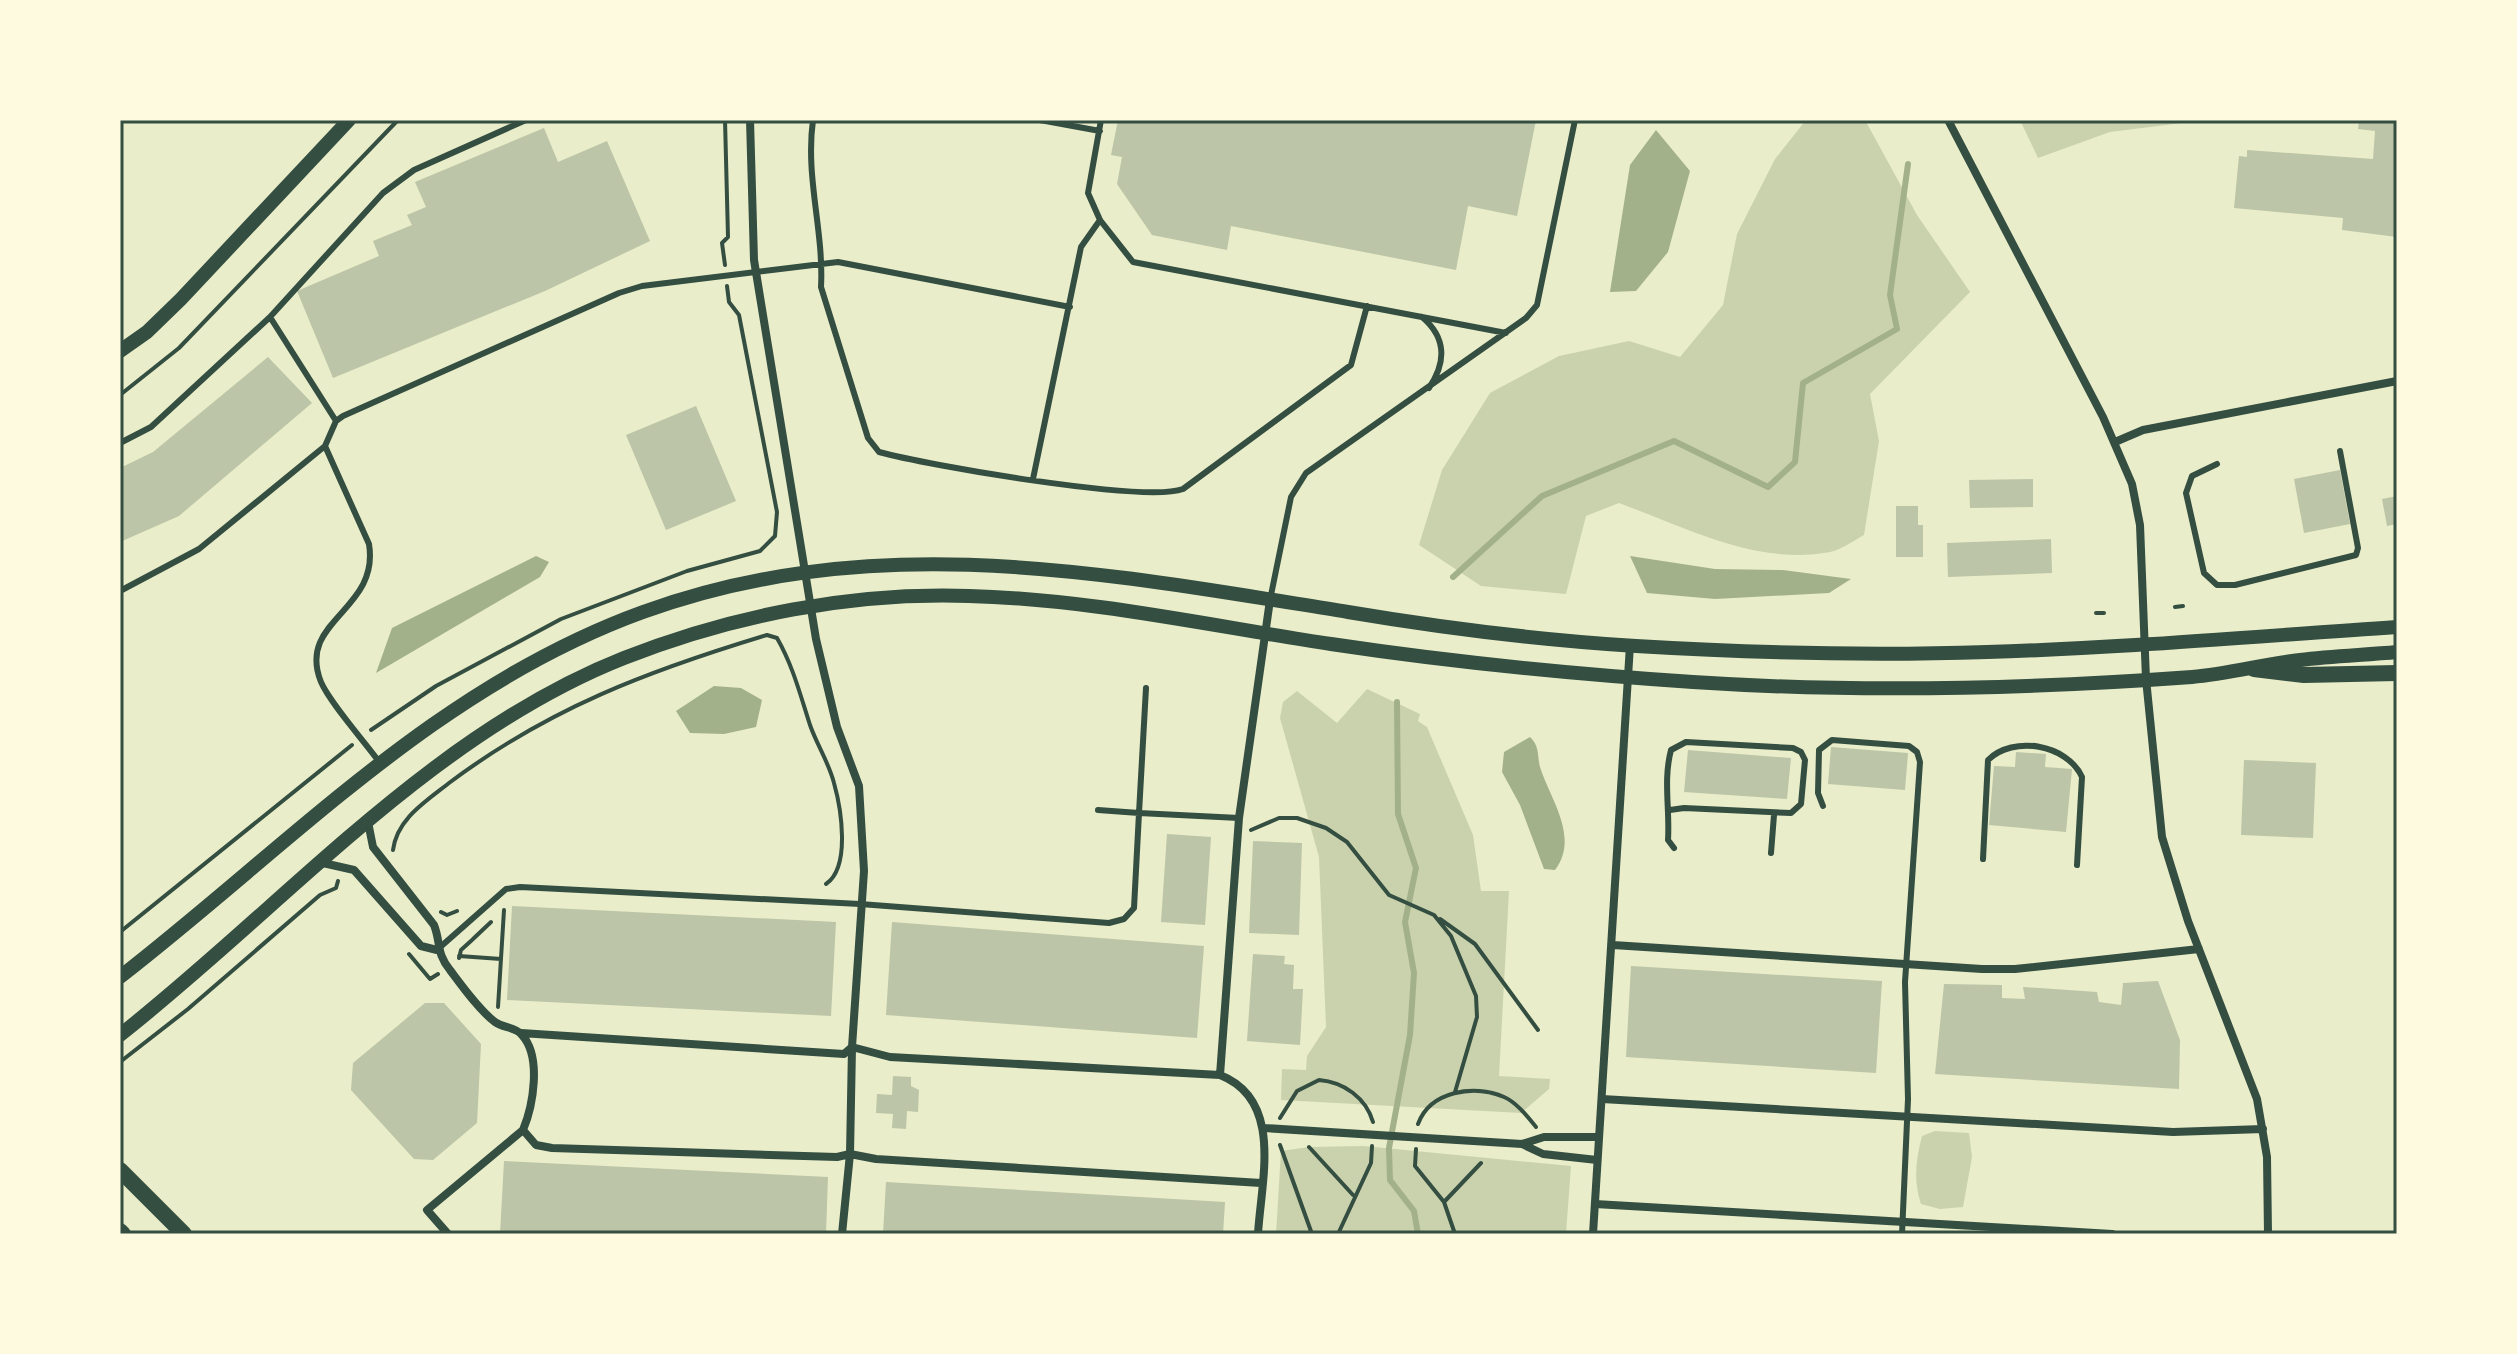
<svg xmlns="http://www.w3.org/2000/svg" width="2517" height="1354" viewBox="0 0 2517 1354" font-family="'Varela Round',sans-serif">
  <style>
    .green { fill: #cad2ad }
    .water { fill: #a3b18a }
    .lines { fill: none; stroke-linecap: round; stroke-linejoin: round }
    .stream { stroke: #a3b18a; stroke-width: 6 }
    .building { fill: #bcc5a7 }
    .path { stroke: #344e41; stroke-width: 4 }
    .service { stroke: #344e41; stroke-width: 6 }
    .minor { stroke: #344e41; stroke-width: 8 }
    .tertiary { stroke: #344e41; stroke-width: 14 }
    .secondary { stroke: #344e41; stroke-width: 16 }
    .neatline { fill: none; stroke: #344e41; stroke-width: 3 }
  </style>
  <rect width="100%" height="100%" fill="#e9edc9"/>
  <path class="green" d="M1806,120H1865L1917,215L1970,292L1870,394L1879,441L1864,535C1853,541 1841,550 1830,552C1757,566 1685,527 1619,503L1586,516L1566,594L1481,586L1419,545L1442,470L1490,393L1559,356L1629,341L1680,357L1723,305L1737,234L1775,159Z
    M2020,120H2206L2110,132L2038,158Z
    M1367,689L1420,714L1418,721L1427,727L1473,835L1481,891H1509L1499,1076L1550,1079L1549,1089L1521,1113L1281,1100L1282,1069L1306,1070L1307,1056L1326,1027L1319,857L1280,718L1283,702L1297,691L1337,723Z
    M1935,1131L1969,1133L1972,1157L1963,1207L1940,1209L1921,1204C1913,1180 1916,1159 1922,1136Z
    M1364,1146L1571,1166L1566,1234H1276L1281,1151L1309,1147Z"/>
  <path class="water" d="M1656,130L1690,171L1668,252L1636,291L1610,292L1630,165Z
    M536,556L549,562L540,577L376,673L392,628Z
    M1630,556L1715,569L1783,570L1851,579L1829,593L1715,599L1647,593Z
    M714,686L741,688L762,700L756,727L724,734L690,733L676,711Z
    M1530,737C1540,747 1537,755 1540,767C1550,799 1580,837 1555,870L1544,869L1520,805L1502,772L1504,752Z"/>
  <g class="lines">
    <path class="stream" d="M1453,577L1542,496L1674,441L1768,487L1795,462L1803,383L1897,329L1890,295L1908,164
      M1397,702L1398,814L1416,868L1405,922L1414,973L1410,1035L1389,1148L1390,1180L1414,1211L1418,1234"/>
  </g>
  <path class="building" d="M1118,120H1536L1517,216L1468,206L1456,270L1231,226L1227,250L1152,235L1117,184L1122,157L1111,155Z
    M2359,120H2397V237L2342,230L2343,218L2234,208L2239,156L2247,157V150L2373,159L2375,131L2358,129Z
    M544,128L558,162L607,141L650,241L545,291L333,378L297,291L379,256L373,241L412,225L407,215L426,207L415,182Z
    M268,357L312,403L179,516L120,542V468L153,452Z
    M696,406L736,501L666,530L626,435Z
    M2340,470L2350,524L2304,533L2294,479Z
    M2033,479V507L1970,508L1969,480Z
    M2397,496V524L2387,526L2382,499Z
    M1896,506H1918V525H1923V557H1896Z
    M2051,539L2052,573L1948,577L1947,543Z
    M1831,747L1908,753L1905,790L1828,784Z
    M1688,750L1791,758L1787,799L1684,792Z
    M2016,752L2046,754L2045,767L2072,769L2066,832L1989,825L1994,766L2015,767Z
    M2244,760L2316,763L2313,838L2241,835Z
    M1167,834L1211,837L1205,925L1161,922Z
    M1253,841L1302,843L1299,935L1249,933Z
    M512,906L836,922L831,1016L507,1000Z
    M892,922L1204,946L1197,1038L886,1015Z
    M1253,954L1285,956L1284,964L1294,965L1293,989H1303L1300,1045L1247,1041Z
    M1631,966L1882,981L1876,1073L1626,1057Z
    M2158,981L2180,1040L2179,1089L1935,1074L1944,984L2002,985V998L2025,999L2023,987L2097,992L2099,1002L2121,1005L2123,983Z
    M425,1003H444L481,1044L477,1123L433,1160L414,1159L351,1090L353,1063Z
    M893,1076L911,1077V1086L919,1090L918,1112L907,1111L906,1129L892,1128L893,1114L876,1113L877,1094L892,1095Z
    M504,1161L828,1177L826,1234H500Z
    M886,1182L1225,1202L1223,1234H883Z"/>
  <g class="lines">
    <path class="path" d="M725,265L722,243L728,237L725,120
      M120,395L179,348L398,120
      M2175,607L2183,606
      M2096,613H2104
      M371,730L436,686L561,619L687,571L760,551L775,536L777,512L739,315L729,302L727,286
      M1251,830L1279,818H1297L1326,828L1347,842L1389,895L1434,915L1451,936L1476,996L1477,1017L1455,1092
      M393,850C397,819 425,802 449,783C549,708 648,671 767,635L777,638C793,666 800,694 810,725C817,745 829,763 834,783C841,808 851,867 826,884
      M441,912L447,915L457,911
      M1440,919L1475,944L1538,1030
      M120,932L352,745
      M473,939L491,922
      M409,954L430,979L438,974
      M459,956L501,959
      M459,958L461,950L472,940
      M498,1007L504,910
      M120,1062L188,1009L320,895L336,888L338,881
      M1280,1118L1297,1091L1319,1080C1344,1082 1366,1098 1373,1122
      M1418,1124C1430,1091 1474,1084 1504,1097C1516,1102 1527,1116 1536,1127
      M1280,1145L1312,1234
      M1309,1147L1353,1195
      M1416,1149L1415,1166L1444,1202L1455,1234
      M1444,1202L1481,1163
      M1338,1234L1371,1163L1372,1146"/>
    <path class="service" d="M813,120C805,177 824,231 821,287L868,438L879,452C926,465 1144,503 1183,489L1351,365L1367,306
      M1040,120L1100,131
      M1101,120L1088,193L1100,220L1133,262L1506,333
      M1422,317C1447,338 1446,363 1429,388
      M336,421L270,317L383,193L414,170L526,120
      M120,443L151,427L270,317
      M325,446L369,544C380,611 296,620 321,682C330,703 365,742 380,763
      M2217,464L2192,476L2186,493L2204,573L2217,585H2235L2356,555L2358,548L2340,451
      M1033,479L1081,247L1100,220
      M120,591L199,549L325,446L336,421L343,416L619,293L642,286L838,262L1070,307
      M1270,600L1291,497L1306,473L1526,318L1537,305L1575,120
      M1823,806L1818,793L1819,750L1832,740L1909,746L1917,752L1920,762L1905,982L1908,1099L1902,1234
      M1098,810L1139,813L1146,688
      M1670,810L1684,808L1791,813L1801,804L1805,760L1801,752L1793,748L1686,742L1671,750C1663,780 1670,810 1668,840L1674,848
      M1771,853L1774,815
      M1983,859L1988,760C2013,735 2067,744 2082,777L2077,865
      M438,949L506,889L520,887L860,904L1109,923L1124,919L1134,908L1139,813L1239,818"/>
    <path class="minor" d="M750,120L754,260L816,639L837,727L859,786L864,871L852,1047L850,1154L842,1234
      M1948,120L2103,417L2132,484L2140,525L2146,679L2162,837L2188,921L2257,1099L2267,1157L2268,1234
      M2115,442L2143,430L2397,381
      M368,822L373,847L434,925C441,943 436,953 450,970C462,986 479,1010 495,1022C503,1028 516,1027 522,1035C542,1057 533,1106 523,1130L427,1210L448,1234
      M323,863L354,870L421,946L437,950
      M1613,945L1982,969H2015L2199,949
      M521,1033L844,1054L852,1047L890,1057L1220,1075C1284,1100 1261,1181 1258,1234
      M1220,1075L1239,818L1270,600
      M1602,1099L2173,1132L2263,1129
      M1264,1128L1522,1144L1544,1137H1599
      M523,1130L536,1145L552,1148L837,1157L850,1154L876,1159L1261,1183
      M1522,1144L1543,1154L1597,1160
      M1595,1204L2112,1234
      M1593,1234L1630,645"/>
    <path class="tertiary" d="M120,351L147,332L181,299L349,120
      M120,977C290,845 436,687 643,612C878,527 1109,574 1348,612C1443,628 1540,640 1636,646C1753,653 1869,656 1987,652C2123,648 2260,636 2397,627
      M120,1035C283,907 429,735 624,658C733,615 852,592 969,596C1090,599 1211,626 1331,644C1451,662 1572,674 1693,682C1859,693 2026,689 2192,677C2229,674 2264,664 2300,660C2332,656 2365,655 2397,652"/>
    <path class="secondary" d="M2254,669L2304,675L2397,673
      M120,1170L184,1234
      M120,1231L123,1234"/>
  </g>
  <rect width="2517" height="1354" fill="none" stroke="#fefae0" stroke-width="244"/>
  <rect x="122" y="122" width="2273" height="1110" class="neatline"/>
</svg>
